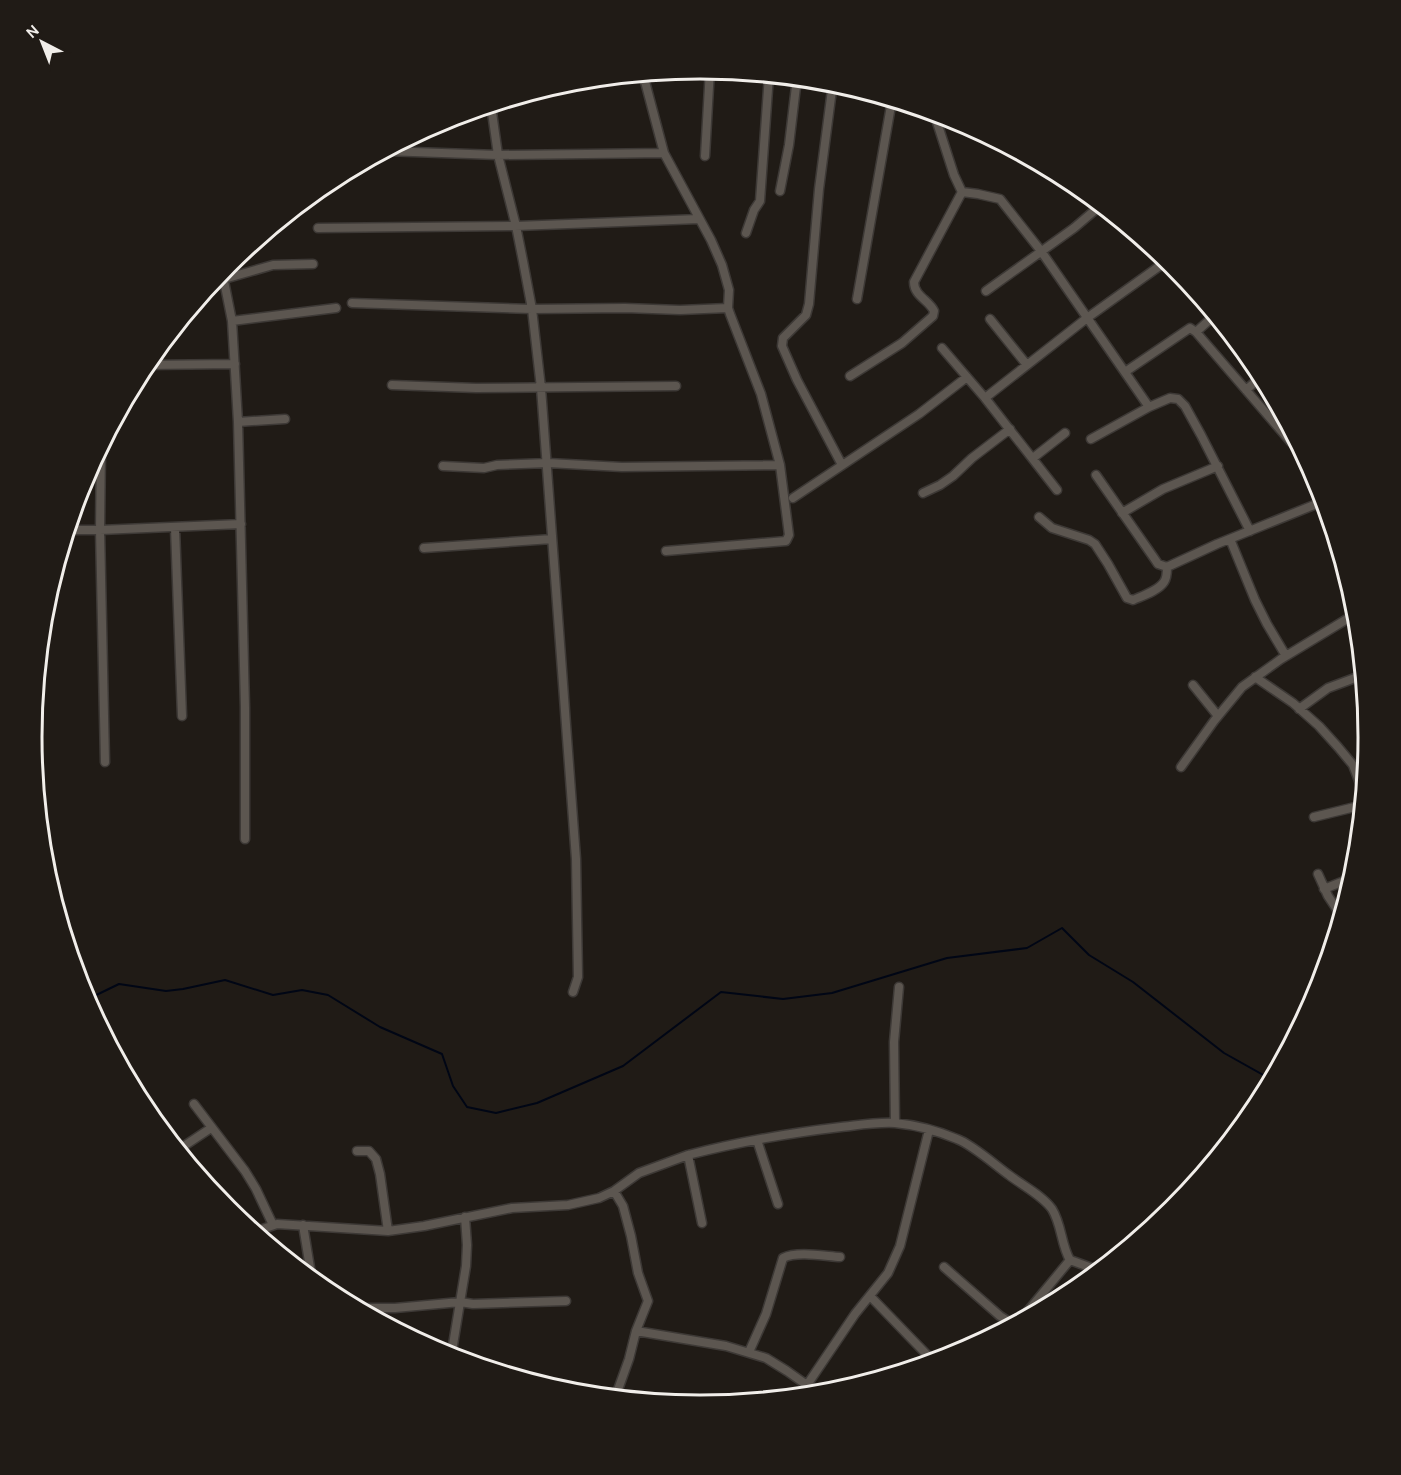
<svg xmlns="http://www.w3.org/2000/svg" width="1401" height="1475" viewBox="0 0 1401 1475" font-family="Karla,sans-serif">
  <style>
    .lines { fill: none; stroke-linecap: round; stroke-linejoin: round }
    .stream { stroke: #000615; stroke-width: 2 }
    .minor-casing { stroke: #3d3936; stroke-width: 11 }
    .minor { stroke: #5c5650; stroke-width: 8 }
    .rim { fill: none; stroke: #f1eeea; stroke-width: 3 }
  </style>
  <rect width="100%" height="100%" fill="#201b16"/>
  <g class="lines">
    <path class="stream" d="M86,1000L119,984L166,991L183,989L225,980L273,995L302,990L328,995L380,1027L442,1054L453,1086L467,1107L496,1113L537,1103L623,1066L721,992L783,999L832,993L947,958L1027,948L1062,928L1089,955L1133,982L1224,1053L1272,1080"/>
    <defs>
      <path id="minor" d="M643,74L664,153L711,240L722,265L729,290L728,308L730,314L761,394L780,465L789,535L786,541L666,551
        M833,82L819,189L809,304L806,315L783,338L782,346L797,380L842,465
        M491,105L498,155L516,226L523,261L532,309L541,388L576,859L578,977L573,992
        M934,113L954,175L962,192
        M385,151L498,155L664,153
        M705,156L710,69
        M780,191L789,145L797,78
        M962,192L978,194L1000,199L1041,251L1149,407
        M318,228L516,226L699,219
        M746,233L754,210L760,201L769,75
        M222,271L232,321L238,422L285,419
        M224,279L273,265L313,264
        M986,291L1074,228L1101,205
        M857,299L892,100
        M352,303L532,309L625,308L680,310L728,308
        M990,319L1027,365
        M232,321L336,308
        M1196,332L1215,315
        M942,348L985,398L1057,490
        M145,365L235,364
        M1125,372L1190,328L1196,332L1290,441L1294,444L1298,443
        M850,376L902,343L933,316L934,311C929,300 914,296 914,282L962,192
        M392,385L476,388L676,386
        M1246,390L1262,376
        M985,398L1087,318L1168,260
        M238,422L245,707V839
        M1091,439L1149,407L1170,398L1178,399L1185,406L1201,435L1250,531
        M101,446L100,530L105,762
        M1033,458L1065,433
        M443,466L484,468L497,465L548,463L622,467L780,465
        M1096,475L1154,558L1158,564L1167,567
        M923,493L940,485L953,476L972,458L1010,429
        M793,498L919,414L967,377
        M1322,502L1333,528
        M1122,513L1163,489L1218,466
        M1039,517L1052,528L1089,540L1095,544L1108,564L1127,598L1133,600C1142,596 1158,591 1164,582C1167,578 1167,572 1167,567
        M175,528L182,716
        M68,530H100L241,524
        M1230,539L1255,600L1267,624L1286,656
        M424,548L552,539
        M1167,567L1217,544L1324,501
        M1255,677L1293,703L1319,726L1338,747L1353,765L1364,794
        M1193,685L1218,716
        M1299,709L1328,688L1363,675
        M1181,767L1214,721L1242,687L1281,659L1357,613
        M1314,817L1363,805
        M1318,874L1328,896L1342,917
        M1324,889L1354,877
        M194,1104L245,1171L256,1189L273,1225
        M895,1123L894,1042L899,987
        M757,1140L778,1204
        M178,1150L211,1128
        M357,1151H369L376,1159L380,1174L388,1231
        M614,1191L623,1206L631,1236L638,1273L648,1301L636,1331L629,1359L615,1398
        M702,1223L688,1155C738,1142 790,1133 841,1127C859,1125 877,1122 895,1123C916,1125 938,1131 957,1139C973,1145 995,1165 1009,1175C1023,1186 1042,1195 1052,1209C1062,1225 1061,1245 1070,1260L1100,1271
        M303,1225L312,1280
        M254,1232L277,1224L388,1231L424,1226L512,1208L568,1205L599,1198L614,1191L639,1173L688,1155
        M944,1267L1000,1316L1014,1325
        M870,1296L934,1362
        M361,1308H395L460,1302L473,1304L566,1301
        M1018,1323L1070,1260
        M636,1331L726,1346L766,1358L787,1371L821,1395
        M749,1352L766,1314L783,1258C797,1251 824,1256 840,1257
        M955,1356L968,1342
        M451,1357L466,1266L467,1245L465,1217
        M807,1385L855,1314L888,1273L900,1246L929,1130"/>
    </defs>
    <use href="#minor" class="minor-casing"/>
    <use href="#minor" class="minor"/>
  </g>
  <path d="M0 0H1401V1475H0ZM42 737a658 658 0 1 1 1316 0a658 658 0 1 1-1316 0Z" fill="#201b16" fill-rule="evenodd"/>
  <path class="rim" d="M42 737a658 658 0 1 1 1316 0a658 658 0 1 1-1316 0Z"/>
  <g transform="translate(42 42) rotate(318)" stroke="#201b16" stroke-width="4.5" paint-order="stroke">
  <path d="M0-4.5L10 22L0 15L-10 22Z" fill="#f1eeea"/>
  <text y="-9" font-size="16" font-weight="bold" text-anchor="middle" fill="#f1eeea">N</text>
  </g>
</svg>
